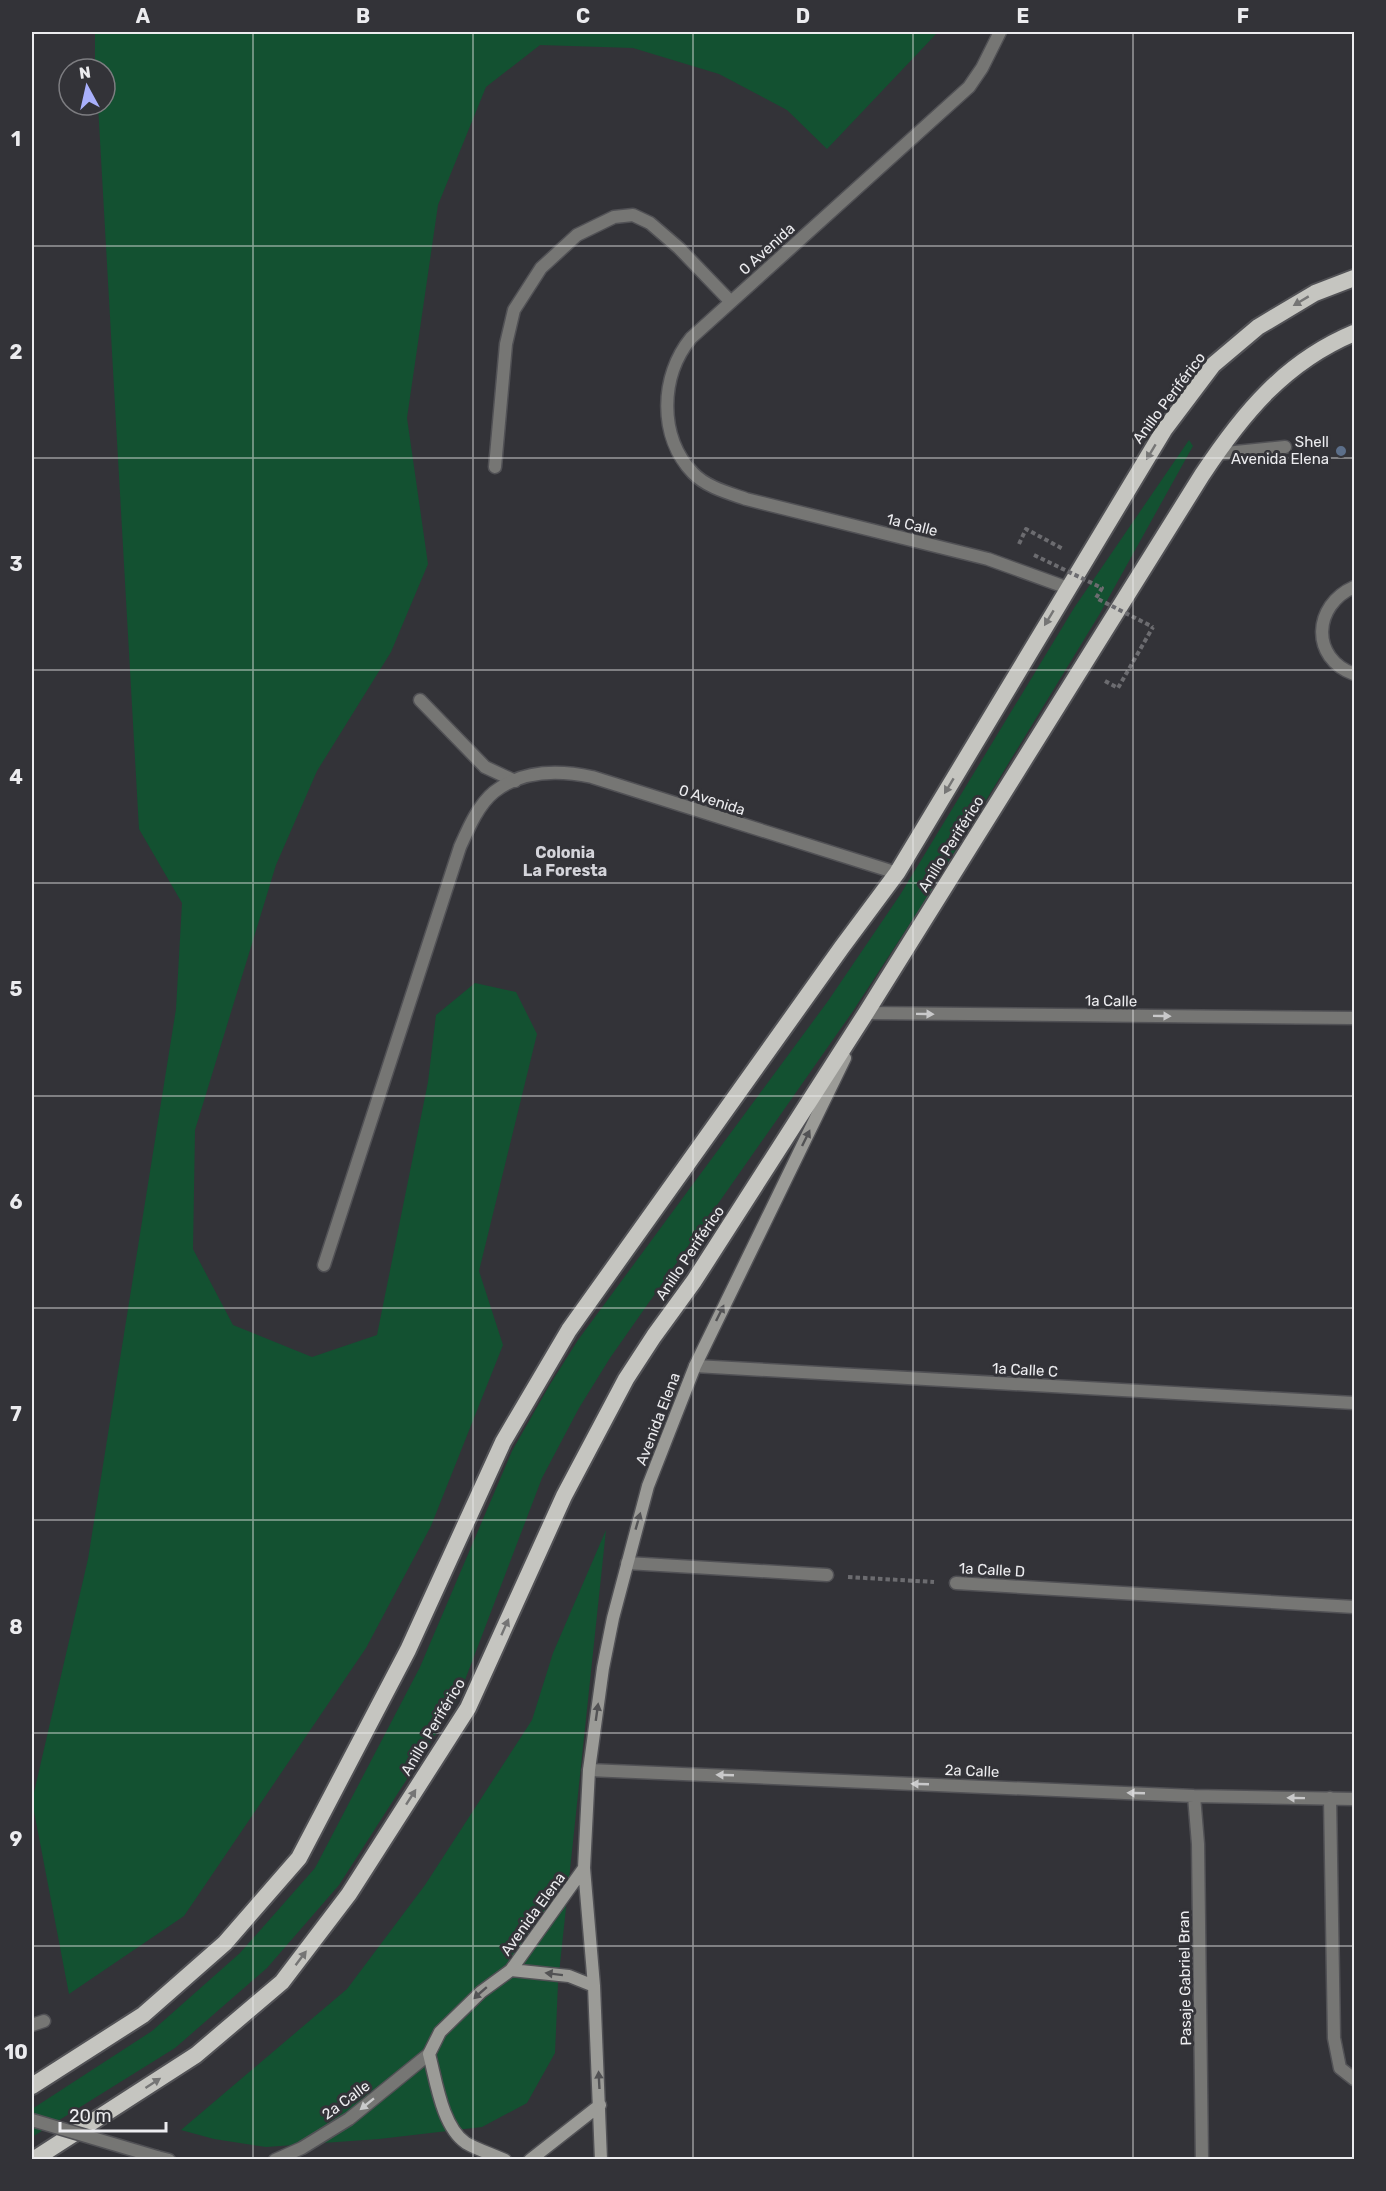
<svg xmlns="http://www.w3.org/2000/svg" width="1386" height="2191" viewBox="0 0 1386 2191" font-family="Rubik,sans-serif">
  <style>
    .green { fill: #135131 }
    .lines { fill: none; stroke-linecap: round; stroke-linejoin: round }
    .service-casing { stroke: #515155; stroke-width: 15 }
    .minor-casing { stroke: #515155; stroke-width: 15 }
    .tertiary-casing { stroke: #515155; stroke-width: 15 }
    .secondary-casing { stroke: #515155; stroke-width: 15 }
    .trunk-casing { stroke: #515155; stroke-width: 20 }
    .path { stroke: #6c6c70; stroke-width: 4; stroke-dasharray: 4.5 3; stroke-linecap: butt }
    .service { stroke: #767674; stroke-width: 12 }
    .minor { stroke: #767674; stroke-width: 12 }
    .tertiary { stroke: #767674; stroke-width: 12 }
    .secondary { stroke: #9b9b97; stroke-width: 12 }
    .trunk { stroke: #c5c5c0; stroke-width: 16 }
    .tertiary-bridge-casing { stroke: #515155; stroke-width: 15; stroke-linecap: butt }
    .path-bridge { stroke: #6c6c70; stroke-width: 4; stroke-dasharray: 4.5 3; stroke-linecap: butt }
    .tertiary-bridge { stroke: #767674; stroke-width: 12 }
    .oneway { fill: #757575 }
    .oneway2 { fill: #c9c9ca }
    .oneway3 { fill: #525254 }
    .grid { fill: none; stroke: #ececef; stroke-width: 1.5; stroke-opacity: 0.55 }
    .service-dot { fill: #5c6f8a; stroke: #333338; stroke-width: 2 }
    .labels { text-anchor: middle; stroke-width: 6; stroke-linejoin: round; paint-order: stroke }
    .street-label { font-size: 15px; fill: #ececef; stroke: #333338 }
    .poi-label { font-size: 15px; fill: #ececef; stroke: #333338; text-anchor: end }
    .neighbourhood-label { font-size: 16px; font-weight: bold; fill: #d4d4da; stroke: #333338 }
    .neatline { fill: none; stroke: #ececef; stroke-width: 2 }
    .grid-label { font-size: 20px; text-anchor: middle; font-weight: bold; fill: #ececef }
  </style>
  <rect width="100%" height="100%" fill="#333338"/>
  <path class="green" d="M95,32H938L827,149L787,110L719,74L633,48L540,45L486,87L438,205L407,418L428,564L391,652L317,771L276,865L195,1130L193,1249L233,1325L312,1357L377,1335L428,1082L436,1015L475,983L516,992L537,1034L479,1271L503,1345L431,1526L366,1648L184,1916L69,1994L32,1801L88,1559L176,1009L182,903L139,829L98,105H105V69H95Z
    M1189,440L1193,446L1099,615L922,905L853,1011L610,1358L579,1408L542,1478L457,1701L339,1885L267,1968L175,2048L32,2137V2109L152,2031L240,1953L315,1868L420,1667L512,1451L549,1386L578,1340L828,1001L900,895L1074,608Z
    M606,1530L558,1983L555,2053L527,2103L482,2127L379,2139L266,2147L214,2139L181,2130L347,1989L425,1885L532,1720L553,1653Z"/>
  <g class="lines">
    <defs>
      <path id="service" d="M1216,454L1285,447
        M420,700L485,767L515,781"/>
      <path id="minor" d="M1000,32L982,68L969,87L691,338C660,376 658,436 693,473C706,487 729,493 746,499L988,559L1068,588
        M495,467L506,344L514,310L541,268L577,235L614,217L633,215L650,223L679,248L731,302
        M1354,587C1313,605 1310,658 1354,674
        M866,1013L1354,1018
        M324,1265L460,847C468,829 478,805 494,792C522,770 559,770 592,777L897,873
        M695,1366L1354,1403
        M627,1563L827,1575
        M956,1583L1354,1607
        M589,1770L1194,1796L1354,1799
        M1194,1796L1198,1844L1202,2160
        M1330,1798L1334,2038L1340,2068L1354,2079
        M32,2025L44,2021"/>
      <path id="tertiary" d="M157,2157L169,2160
        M275,2160L302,2148L349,2119L429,2054"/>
      <path id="secondary" d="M511,1970L569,1976L594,1986
        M505,2160C492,2154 478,2150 466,2143C442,2127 436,2080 429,2054L440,2032L481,1992L511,1970L584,1868
        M530,2160L600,2105
        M601,2160L594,1986L584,1868L589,1770L603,1668L613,1618L648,1486L695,1366L845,1058"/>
      <path id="trunk" d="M32,2086L143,2015L225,1943L299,1858L408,1650L503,1442L569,1330L842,947L897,873L1164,430L1213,365L1258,327L1315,293L1354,278
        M33,2160L196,2055L282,1982L349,1894L468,1708L564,1496L626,1379L654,1336L694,1281L866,1013L1202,475C1243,413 1285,362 1354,333"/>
    </defs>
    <use href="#service" class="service-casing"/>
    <use href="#minor" class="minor-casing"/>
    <use href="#tertiary" class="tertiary-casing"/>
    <use href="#secondary" class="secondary-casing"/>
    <use href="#trunk" class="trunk-casing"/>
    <path class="path" d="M1019,544L1026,529L1063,549
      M1105,681L1118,688L1153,627
      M848,1577L934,1582"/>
    <use href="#service" class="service"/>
    <use href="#minor" class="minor"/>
    <use href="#tertiary" class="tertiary"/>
    <use href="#secondary" class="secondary"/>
    <use href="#trunk" class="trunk"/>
    <defs>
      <path id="tertiary-bridge" d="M32,2120L157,2157"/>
    </defs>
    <use href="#tertiary-bridge" class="tertiary-bridge-casing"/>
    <path class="path-bridge" d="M1034,555L1102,588L1096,598L1153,627"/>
    <use href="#tertiary-bridge" class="tertiary-bridge"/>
  </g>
  <defs><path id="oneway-solid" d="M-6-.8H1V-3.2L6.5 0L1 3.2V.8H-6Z" transform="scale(1.5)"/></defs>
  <g class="oneway">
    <use href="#oneway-solid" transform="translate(1301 301) rotate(149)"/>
    <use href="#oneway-solid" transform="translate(1151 452) rotate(121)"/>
    <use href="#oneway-solid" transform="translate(1049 618) rotate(121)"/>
    <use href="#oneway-solid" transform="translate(949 786) rotate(121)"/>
    <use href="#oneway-solid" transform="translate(505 1627) rotate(-66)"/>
    <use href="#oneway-solid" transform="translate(411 1797) rotate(-57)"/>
    <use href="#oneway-solid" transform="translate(301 1958) rotate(-53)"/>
    <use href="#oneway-solid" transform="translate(153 2083) rotate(-33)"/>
  </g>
  <g class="oneway2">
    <use href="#oneway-solid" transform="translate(925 1014) rotate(1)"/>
    <use href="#oneway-solid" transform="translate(1162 1016) rotate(1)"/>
    <use href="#oneway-solid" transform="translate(725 1775) rotate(-178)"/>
    <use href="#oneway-solid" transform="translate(920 1784) rotate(-178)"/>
    <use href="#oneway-solid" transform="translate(1136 1793) rotate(-178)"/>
    <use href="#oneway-solid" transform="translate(1296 1798) rotate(-179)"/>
    <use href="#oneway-solid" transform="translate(367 2104) rotate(141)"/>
  </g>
  <g class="oneway3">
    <use href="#oneway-solid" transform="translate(806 1138) rotate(-64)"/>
    <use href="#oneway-solid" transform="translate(720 1313) rotate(-64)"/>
    <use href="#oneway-solid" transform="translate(638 1521) rotate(-74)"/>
    <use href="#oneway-solid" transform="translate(597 1712) rotate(-82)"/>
    <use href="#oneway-solid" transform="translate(554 1974) rotate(-173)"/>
    <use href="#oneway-solid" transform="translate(480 1993) rotate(139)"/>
    <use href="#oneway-solid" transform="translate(599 2080) rotate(-93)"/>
  </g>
  <path class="grid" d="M253,32V2160M473,32V2160M693,32V2160M913,32V2160M1133,32V2160M32,246H1354M32,458H1354M32,670H1354M32,883H1354M32,1096H1354M32,1308H1354M32,1520H1354M32,1733H1354M32,1946H1354"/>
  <circle class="service-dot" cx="1341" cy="451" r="6"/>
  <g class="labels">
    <g class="street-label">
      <text transform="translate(767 249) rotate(-42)" y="5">0 Avenida</text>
      <text transform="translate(1169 398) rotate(-53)" y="5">Anillo Periférico</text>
      <text transform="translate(912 525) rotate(14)" y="5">1a Calle</text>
      <text transform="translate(712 800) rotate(18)" y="5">0 Avenida</text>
      <text transform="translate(951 844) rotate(-58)" y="5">Anillo Periférico</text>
      <text transform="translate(1111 1001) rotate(1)" y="5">1a Calle</text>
      <text transform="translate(690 1253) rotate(-56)" y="5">Anillo Periférico</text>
      <text transform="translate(1025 1370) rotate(3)" y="5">1a Calle C</text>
      <text transform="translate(658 1419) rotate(-69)" y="5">Avenida Elena</text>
      <text transform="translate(992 1570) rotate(3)" y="5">1a Calle D</text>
      <text transform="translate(433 1727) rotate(-59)" y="5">Anillo Periférico</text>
      <text transform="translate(972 1771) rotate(2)" y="5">2a Calle</text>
      <text transform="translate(533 1914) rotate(-54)" y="5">Avenida Elena</text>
      <text transform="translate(1185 1978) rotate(-91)" y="5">Pasaje Gabriel Bran</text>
      <text transform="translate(346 2100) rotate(-36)" y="5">2a Calle</text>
    </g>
    <g class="poi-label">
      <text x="1329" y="447">Shell<tspan x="1329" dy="17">Avenida Elena</tspan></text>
    </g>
    <g class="neighbourhood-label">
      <text x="565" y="858">Colonia<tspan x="565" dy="18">La Foresta</tspan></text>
    </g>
  </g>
  <rect width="1386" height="2191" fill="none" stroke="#333338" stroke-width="66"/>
  <g transform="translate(87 87) rotate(352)"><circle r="28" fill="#333338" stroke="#7d7d81" stroke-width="1.5"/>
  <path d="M0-4.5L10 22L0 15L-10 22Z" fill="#a9b0fc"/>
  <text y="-9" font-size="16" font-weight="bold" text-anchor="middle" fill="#ececef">N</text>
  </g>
  <path d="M60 2122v9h106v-9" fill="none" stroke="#ececef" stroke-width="3"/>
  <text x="69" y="2122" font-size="18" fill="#ececef" stroke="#333338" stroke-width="4.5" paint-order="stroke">20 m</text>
  <rect x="33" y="33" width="1320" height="2125" class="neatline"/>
  <g class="grid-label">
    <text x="143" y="23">A</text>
    <text x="363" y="23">B</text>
    <text x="583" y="23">C</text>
    <text x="803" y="23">D</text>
    <text x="1023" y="23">E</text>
    <text x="1243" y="23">F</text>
    <text x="16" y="146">1</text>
    <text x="16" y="359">2</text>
    <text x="16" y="571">3</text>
    <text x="16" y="784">4</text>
    <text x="16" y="996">5</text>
    <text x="16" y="1209">6</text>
    <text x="16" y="1421">7</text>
    <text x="16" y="1634">8</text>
    <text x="16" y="1846">9</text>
    <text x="16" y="2059">10</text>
  </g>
</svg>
